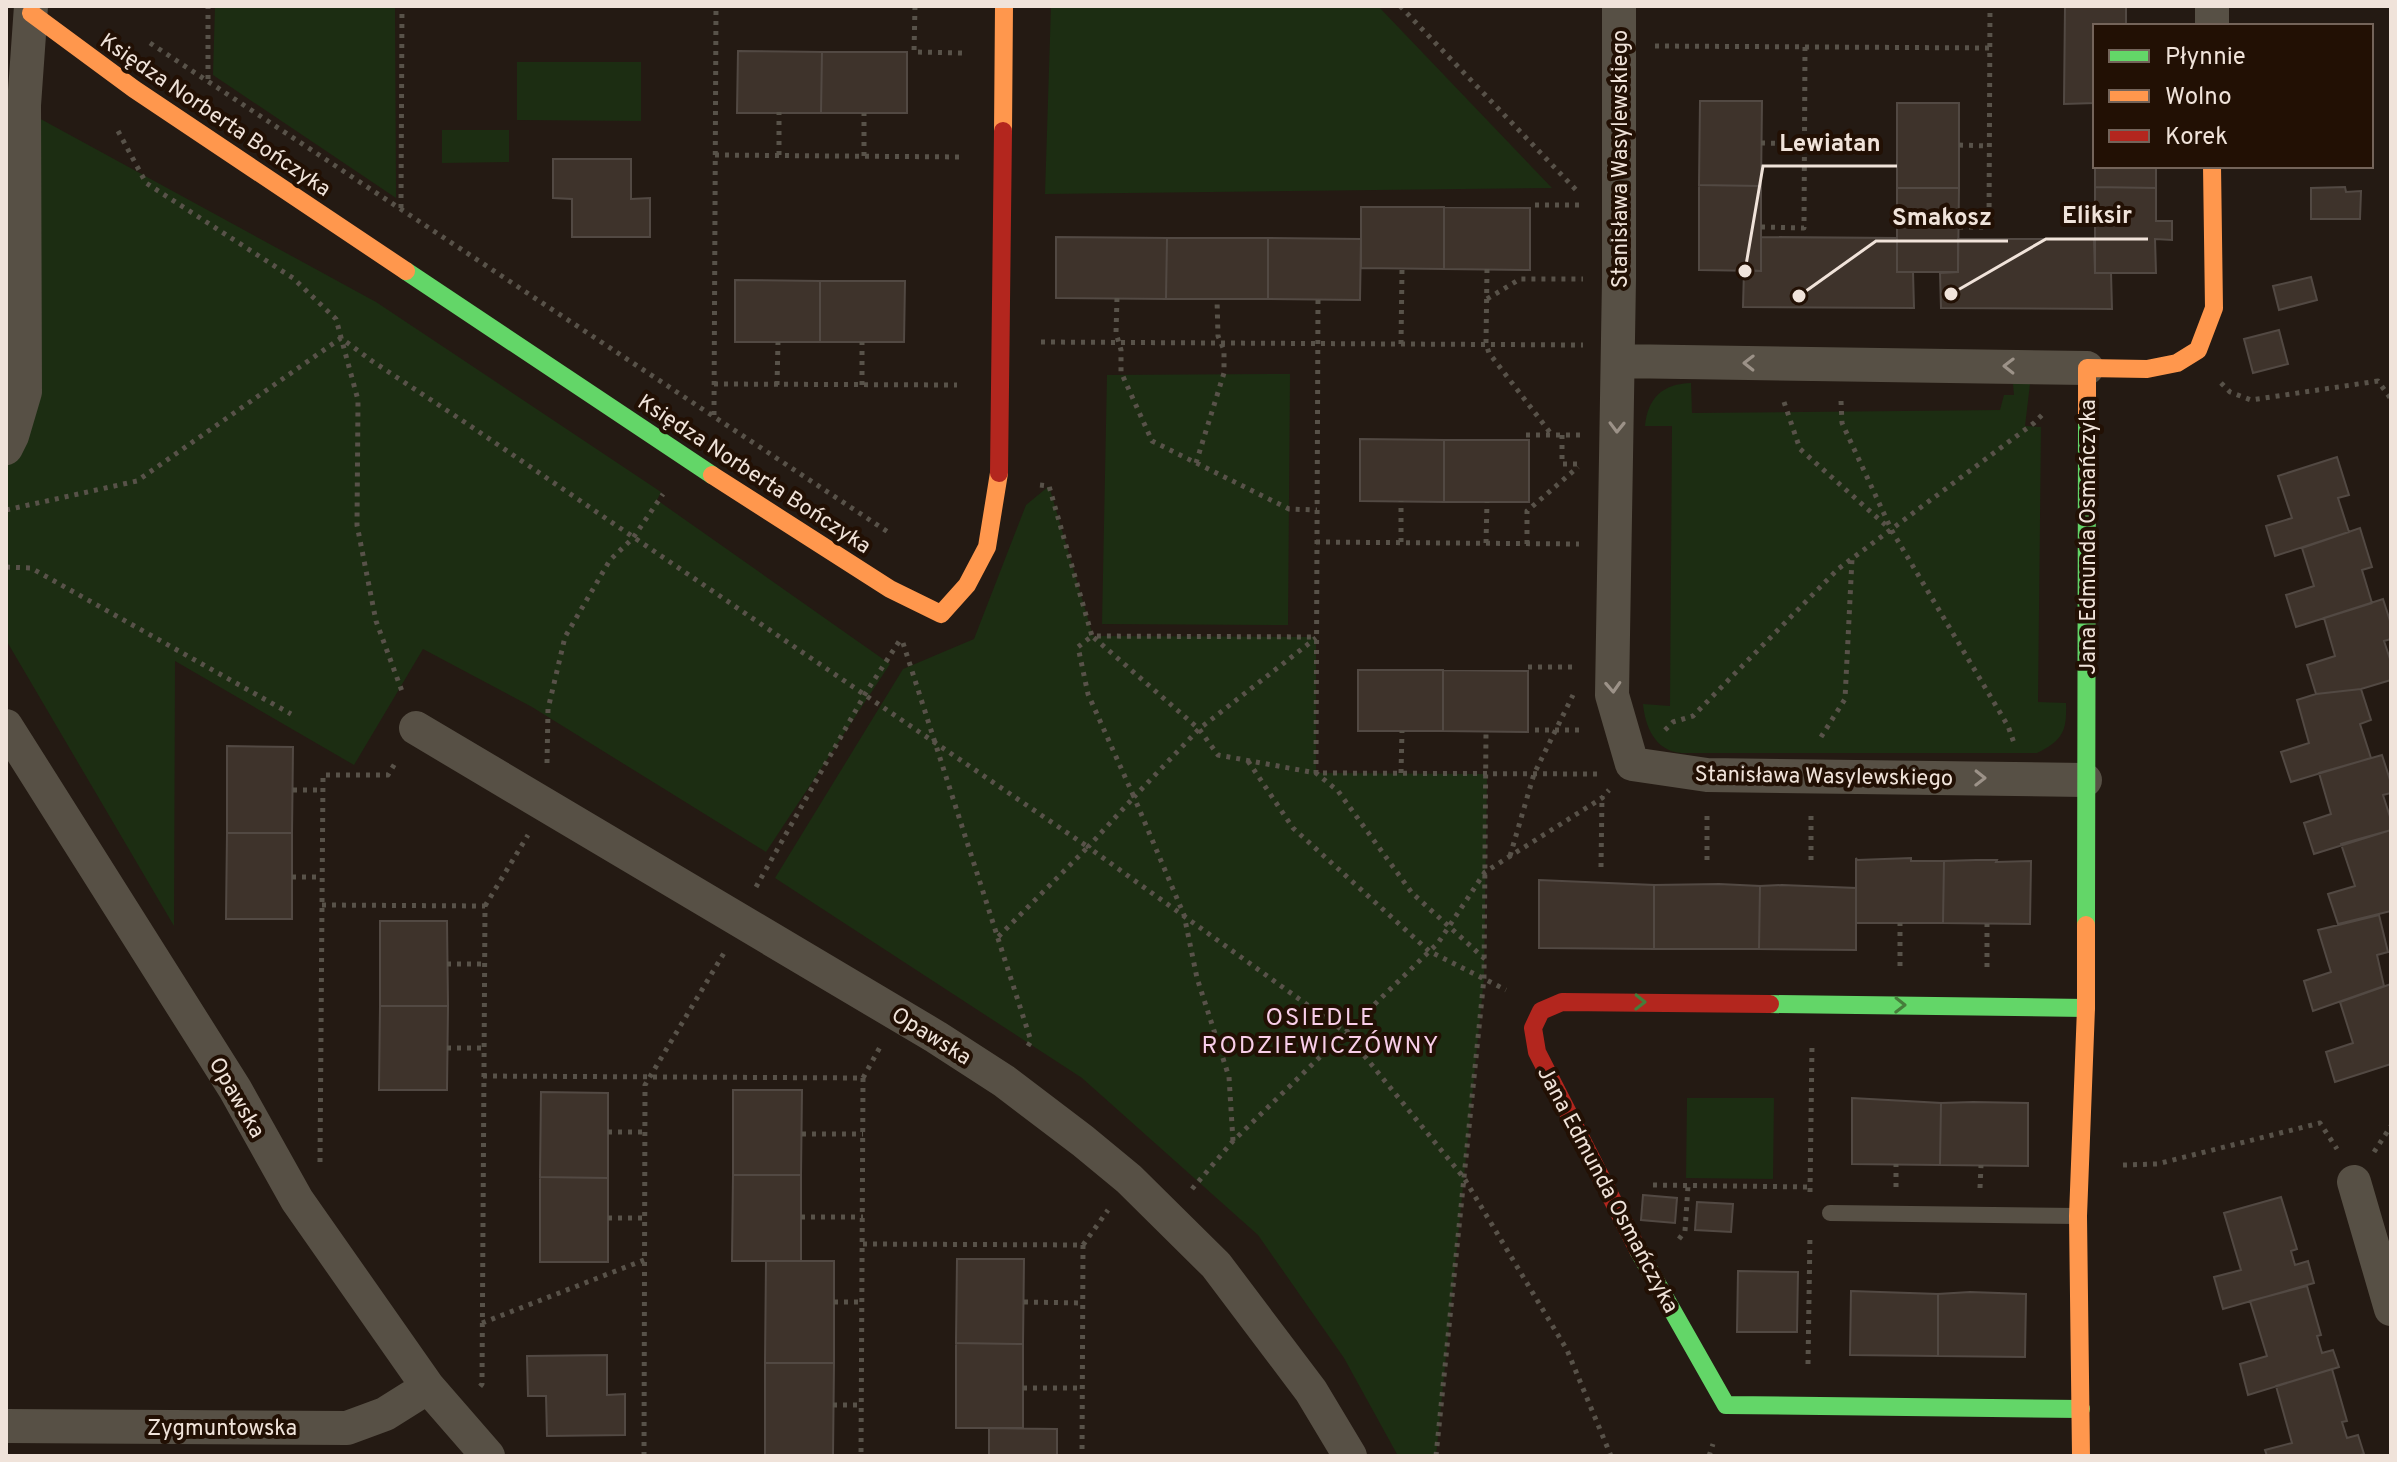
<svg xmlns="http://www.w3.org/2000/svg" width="2397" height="1462" viewBox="0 0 2397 1462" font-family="Overpass,sans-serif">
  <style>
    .green { fill: #1c2d12 }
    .building { fill: #3e332b; stroke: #524943; stroke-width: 2 }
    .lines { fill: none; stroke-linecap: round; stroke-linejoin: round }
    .path { stroke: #585249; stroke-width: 5; stroke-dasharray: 4 6; stroke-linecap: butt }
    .lane { stroke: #575045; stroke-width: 16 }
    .street { stroke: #575045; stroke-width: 34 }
    .fast { stroke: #63d668; stroke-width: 18 }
    .slow { stroke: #ff974d; stroke-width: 18 }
    .jam { stroke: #b3261e; stroke-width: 18 }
    .oneway { stroke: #9c9288 }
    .oneway2 { stroke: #467d3b }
    .labels { text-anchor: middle; stroke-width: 8; stroke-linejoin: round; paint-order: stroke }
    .street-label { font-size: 22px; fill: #f0e3da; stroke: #221004 }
    .neighbourhood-label { font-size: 24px; letter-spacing: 2px; fill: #f9cee9; stroke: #221004 }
    .leader { fill: none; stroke: #f0e3da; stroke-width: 3 }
    .callout-dot { fill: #f0e3da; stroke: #221004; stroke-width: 3 }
    .callout-label { font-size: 24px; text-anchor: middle; font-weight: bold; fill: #f0e3da; stroke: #221004; stroke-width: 8; stroke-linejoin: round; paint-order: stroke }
  </style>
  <rect width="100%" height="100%" fill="#241a13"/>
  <path class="green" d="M215,6H395L396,198L213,75Z
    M1051,6H1378L1552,188L1045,194Z
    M517,62H641V121L517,120Z
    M6,95L37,117L376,302L661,492L657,500L890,664L766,852L532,707L423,649L354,765L175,661L174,926L6,640Z
    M442,130H509V162L442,163Z
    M1290,374L1288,625L1102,624L1107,375Z
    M1691,383L1692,413L2000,410L2004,395H2014L2013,384H2030L2025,426L2041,427L2038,702L2066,703C2067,731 2063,740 2037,753H1681C1655,751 1645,726 1643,704L1670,706L1672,426H1645C1648,397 1663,384 1691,383Z
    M1049,486L1093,636L1316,637V773L1487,774L1484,978L1436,1456H1398L1344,1358L1258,1235L1082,1078L775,878L903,669L974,639L1026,505Z
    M1687,1098H1774L1773,1179L1686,1178Z"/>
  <path class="building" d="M2065,6H2126V26H2095V103L2064,104Z
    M738,51L822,52L821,113H737Z
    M822,52H907V113H821Z
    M1700,101H1762L1761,186L1699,185Z
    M1897,103H1959V188H1897Z
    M2095,116V166H2156V188L2095,187Z
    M553,159H631V199L650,198V237H572V199L553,198Z
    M1699,185L1761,186V271L1699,270Z
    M2095,187L2156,188V221H2172V240L2155,239L2156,273H2095Z
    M2345,187L2346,192L2361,191L2360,219H2311V188Z
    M1897,188H1959L1958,272H1897Z
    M1361,207H1444V269L1361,268Z
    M1444,207L1530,208V270L1444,269Z
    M1056,237L1167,238L1166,299L1056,298Z
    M1761,237L1897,238V272H1913L1914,308L1743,307L1744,270L1761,271Z
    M1167,238H1268V299H1166Z
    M1268,238L1361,239L1360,300L1268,299Z
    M1958,239H2094L2095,273H2111L2112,309L1941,308L1940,273L1958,272Z
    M2311,277L2317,300L2279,310L2273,286Z
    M735,280L820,281V342H735Z
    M820,281H905L904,342H820Z
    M2279,330L2288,364L2253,373L2244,339Z
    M1360,439L1444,440V502L1360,501Z
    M1444,440H1529V502H1444Z
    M2337,457L2349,495L2338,498L2349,532L2275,556L2266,526L2292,518L2278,476Z
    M2360,528L2372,567L2362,570L2372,603L2296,627L2286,595L2314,586L2302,548Z
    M2383,599L2391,624V639L2384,641L2391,662V680L2361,689L2316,694L2307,665L2335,656L2324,618Z
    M1358,670H1443V731H1358Z
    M1443,670L1528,671V732L1443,731Z
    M2361,689L2371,720L2360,724L2371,758L2291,782L2281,752L2309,743L2297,700L2316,694Z
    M227,746L293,747L292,833H227Z
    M2382,755L2391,783V793L2383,795L2391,820V830L2314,854L2304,823L2331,814L2319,773Z
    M2391,830V911L2338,924L2328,894L2355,886L2341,844Z
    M227,833H292V919H226Z
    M1856,858L1857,860L1911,858V861H1944L1943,923H1856Z
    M1976,860H1997L1996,862L2031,861L2030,924L1943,923L1944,861Z
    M1539,880L1654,885V949L1539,948Z
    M1719,884L1760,886L1759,949H1654V885Z
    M1782,885L1856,888V950L1759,949L1760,886Z
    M2379,915L2388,952L2377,955L2384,986L2313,1011L2304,981L2331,972L2318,930Z
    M380,921H447L448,1006H380Z
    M2391,984V1064L2335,1082L2326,1052L2353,1043L2340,1002Z
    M380,1006H448L447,1090H379Z
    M733,1090H802L801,1175H733Z
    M541,1092L608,1093V1178L540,1177Z
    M1852,1098L1941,1103L1940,1165L1852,1164Z
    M1973,1102L2028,1103V1166L1940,1165L1941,1103Z
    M733,1175H801V1261H732Z
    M540,1177L608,1178V1262H540Z
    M1643,1195L1677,1198L1675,1223L1641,1220Z
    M2281,1197L2297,1249L2291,1251L2295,1265L2308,1261L2314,1283L2223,1309L2214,1277L2241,1270L2224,1213Z
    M1697,1202L1733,1204L1731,1232L1695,1230Z
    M957,1259H1024L1023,1344L956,1343Z
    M766,1261H834V1363H765Z
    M1738,1271L1798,1272L1797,1332H1737Z
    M2307,1286L2321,1335L2317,1336L2322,1353L2333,1350L2339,1367L2248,1395L2240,1364L2267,1356L2250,1301Z
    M1851,1291L1938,1294V1356L1850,1355Z
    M1970,1292L2026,1294L2025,1357L1938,1356V1294Z
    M956,1343L1023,1344V1428H956Z
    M607,1355V1395L625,1394V1435L547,1436L546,1396H528L527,1356Z
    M765,1363H834L833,1456H765Z
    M2332,1369L2347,1421L2342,1422L2347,1438L2358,1435L2364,1454L2357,1456H2267L2265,1450L2292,1443L2276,1386Z
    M989,1428L1057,1429V1456H989Z"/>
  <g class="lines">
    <path class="path" d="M915,6L914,52L963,53
      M1400,6L1579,193
      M150,43L888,532
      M1655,46L1990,48
      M208,79V6
      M118,131L146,183L293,278L336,319L358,400L357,525L376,621L403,694
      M1761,143L1804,144
      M1959,145L1989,146
      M715,155L962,157
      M779,155V112
      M864,156V113
      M1535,205H1582
      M401,208L402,6
      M1761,227L1804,228L1805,47
      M1959,227H1989L1990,6
      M1487,269L1486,344L1489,353L1552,435
      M1117,298L1116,333L1121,350V372L1152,441L1289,509L1317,510
      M1487,299L1520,279H1583
      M1318,300L1316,773L1598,774
      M1041,342L1583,345
      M1401,344L1402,269
      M2221,383L2230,392L2251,400L2378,381L2391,399
      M714,384L957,385
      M777,385L778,342
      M862,385V342
      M1841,401L1842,423L1892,531L2008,726L2014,743
      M1784,402L1800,449L1890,529
      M714,415L716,6
      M1526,435H1581
      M1562,435V464H1580
      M1196,463L1224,373V350L1218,336L1217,299
      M1040,485L1049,486L1092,636L1316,637
      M6,510L137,481L341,338L372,361L469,425L1088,847L998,937
      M1316,542L1579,544
      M1401,542V501
      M1486,543L1487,502
      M1527,544V511L1578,467
      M6,567L31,568L291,714
      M903,643L1031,1041L1025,1051
      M1528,667H1575
      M1535,730H1582
      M1665,730L1673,722L1693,716L1838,569L2034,423L2044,413
      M1821,737L1845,699L1852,559
      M1248,761L1293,828L1429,951L1506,990
      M547,763L548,709L565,637L610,560L633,538L663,494
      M1401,773L1402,731
      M293,790H322
      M1510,856L1534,774L1573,695
      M1707,860V813
      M1811,860V813
      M1601,867L1602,796
      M292,877H322
      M756,887L865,694L900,640
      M322,905L485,906L482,1384L478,1389
      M485,906L528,835
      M1485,959L1412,893L1338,791L1316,773L1218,755L1199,729L1092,636L1078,647L1088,694L1134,797L1088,847L1345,1032L1464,1178L1567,1350L1611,1456
      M447,964H484
      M1900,966V923
      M1987,967V924
      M447,1048H484
      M483,1076L863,1078L861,1456
      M863,1078L880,1047
      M608,1132H645
      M802,1134H863
      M1233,1141L1229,1077L1197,978L1184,915L1134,797L1199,729L1316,638
      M2374,1152L2391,1126
      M320,1162L323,775H388L397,760
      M2123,1165L2157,1164L2320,1123L2337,1149
      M1653,1185L1810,1187
      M1896,1187V1164
      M1980,1188L1981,1165
      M1192,1189L1233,1141L1438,943L1485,872L1602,798L1609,790
      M1810,1192L1812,1046
      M801,1217H863
      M608,1218H645
      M1679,1239L1685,1231L1688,1186
      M863,1244L1083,1245L1082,1456
      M1083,1245L1108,1210
      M834,1302H862
      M1024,1302L1083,1303
      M482,1323L644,1260
      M1808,1364L1810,1234
      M1023,1388H1082
      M833,1405H861
      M644,1456L645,1085L724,953
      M1436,1456L1484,978L1486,732
      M1709,1456L1713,1444"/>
    <path class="lane" d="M1830,1213L2077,1216"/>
    <path class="street" d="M1619,6V279L1612,695L1632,764L1707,775L2085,780
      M2212,6V26
      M1618,361L2087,368
      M6,448L12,436L25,392L24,105L31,6
      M6,726L235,1089L297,1200L428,1387L488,1456
      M416,728L936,1037L1004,1081L1083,1141L1129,1179L1216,1265L1311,1391L1350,1456
      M2354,1182L2391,1309
      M6,1426L347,1428L385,1414L428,1387"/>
    <path class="fast" d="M406,271L712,475
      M2086,925L2087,421
      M1770,1004L2086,1008
      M1638,1250L1726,1405L2081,1409"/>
    <path class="slow" d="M31,13L134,89L406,271
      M1003,131L1004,6
      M2087,421V368L2147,369L2177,363L2198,350L2214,308L2212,166
      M712,475L890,589L941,614L967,585L987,547L999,473
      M2081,1456L2078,1216L2086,1008V925"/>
    <path class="jam" d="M999,473L1003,131
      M1638,1250L1537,1052L1533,1028L1541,1011L1562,1002L1770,1004"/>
  </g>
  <defs><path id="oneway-chevron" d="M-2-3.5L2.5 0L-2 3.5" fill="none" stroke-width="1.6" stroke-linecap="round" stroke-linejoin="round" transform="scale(2)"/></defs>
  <g class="oneway">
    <use href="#oneway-chevron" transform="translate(1749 363) rotate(-179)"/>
    <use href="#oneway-chevron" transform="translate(2009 366) rotate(-179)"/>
    <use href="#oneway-chevron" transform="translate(1617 427) rotate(91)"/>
    <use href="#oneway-chevron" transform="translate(1613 687) rotate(87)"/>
    <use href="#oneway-chevron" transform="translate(1980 778) rotate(1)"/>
  </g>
  <g class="oneway2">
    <use href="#oneway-chevron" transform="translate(1640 1002) rotate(1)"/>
    <use href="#oneway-chevron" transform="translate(1900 1005) rotate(1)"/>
  </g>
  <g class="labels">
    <g class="street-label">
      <text transform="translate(216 114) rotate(34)" y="8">Księdza Norberta Bończyka</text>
      <text transform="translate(1619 159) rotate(-90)" y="8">Stanisława Wasylewskiego</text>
      <text transform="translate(755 473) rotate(33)" y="8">Księdza Norberta Bończyka</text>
      <text transform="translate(2087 537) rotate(-90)" y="8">Jana Edmunda Osmańczyka</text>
      <text transform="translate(1824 775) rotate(1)" y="8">Stanisława Wasylewskiego</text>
      <text transform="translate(932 1035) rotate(32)" y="8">Opawska</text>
      <text transform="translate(238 1097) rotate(60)" y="8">Opawska</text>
      <text transform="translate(1609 1189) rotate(62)" y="8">Jana Edmunda Osmańczyka</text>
      <text x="222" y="1435">Zygmuntowska</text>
    </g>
    <g class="neighbourhood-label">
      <text x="1321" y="1025">OSIEDLE<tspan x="1321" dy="28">RODZIEWICZÓWNY</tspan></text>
    </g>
  </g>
  <path class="leader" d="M1745 271L1763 166H1897M1951 294L2046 239H2148M1799 296L1876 241H2008"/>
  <g class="callout-dot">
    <circle cx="1745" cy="271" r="8"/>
    <circle cx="1951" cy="294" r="8"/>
    <circle cx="1799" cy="296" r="8"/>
  </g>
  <g class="callout-label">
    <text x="1830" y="151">Lewiatan</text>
    <text x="2097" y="223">Eliksir</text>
    <text x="1942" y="225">Smakosz</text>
  </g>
  <rect width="2397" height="1462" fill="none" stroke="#f0e3da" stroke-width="16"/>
  <rect x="2093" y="24" width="280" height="144" fill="#221004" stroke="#74645a" stroke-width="2"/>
  <rect x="2109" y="50" width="40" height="12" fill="#63d668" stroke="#74645a" stroke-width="2"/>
  <text x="2165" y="64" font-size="24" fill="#f0e3da">Płynnie</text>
  <rect x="2109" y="90" width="40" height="12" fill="#ff974d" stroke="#74645a" stroke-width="2"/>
  <text x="2165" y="104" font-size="24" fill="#f0e3da">Wolno</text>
  <rect x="2109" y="130" width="40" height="12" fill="#b3261e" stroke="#74645a" stroke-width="2"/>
  <text x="2165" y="144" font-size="24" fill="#f0e3da">Korek</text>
</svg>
